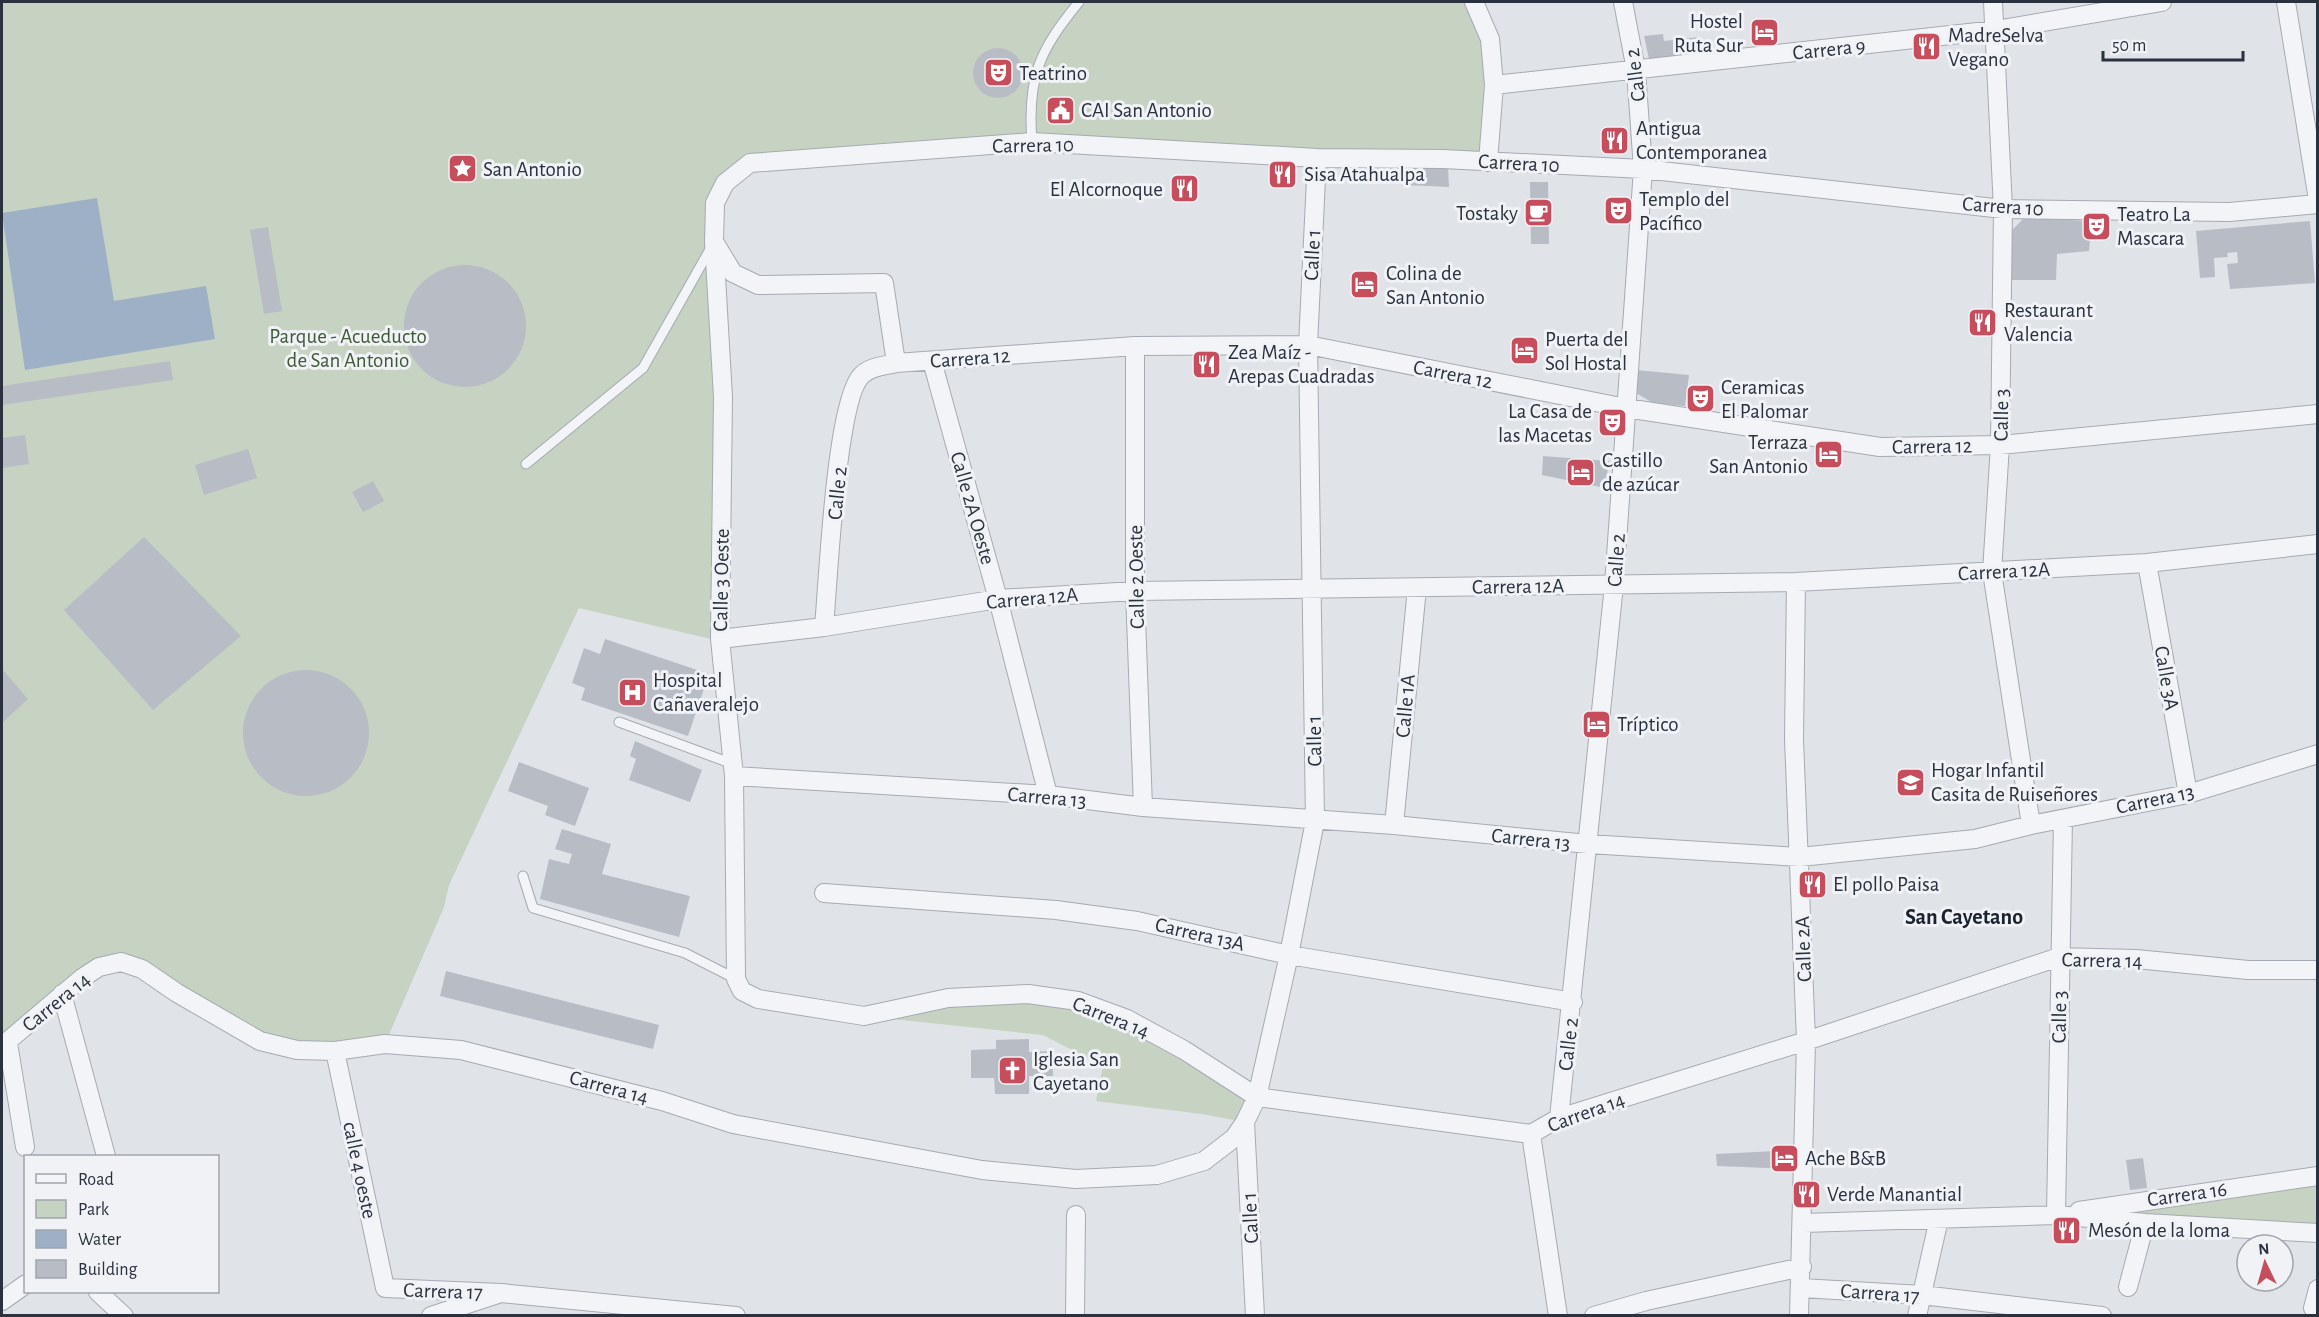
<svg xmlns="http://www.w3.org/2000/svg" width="2319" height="1317" viewBox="0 0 2319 1317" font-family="'Alegreya Sans',sans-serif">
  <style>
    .green { fill: #c6d2c2 }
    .water { fill: #9db0c6 }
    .building { fill: #b8bcc5 }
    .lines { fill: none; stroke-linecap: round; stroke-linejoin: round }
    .lane-casing { stroke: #a6aab2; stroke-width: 11 }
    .street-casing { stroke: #a6aab2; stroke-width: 20 }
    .lane { stroke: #f3f4f7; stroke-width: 9 }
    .street { stroke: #f3f4f7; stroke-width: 18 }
    .labels { text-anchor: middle; stroke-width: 6; stroke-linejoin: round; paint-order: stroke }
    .poi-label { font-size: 21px; fill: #2a313f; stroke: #f0f2f6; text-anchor: start }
    .street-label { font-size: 21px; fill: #2a313f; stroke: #f0f2f6 }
    .park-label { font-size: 21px; fill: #3e5a38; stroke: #f0f2f6 }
    .neighbourhood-label { font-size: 22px; font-weight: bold; fill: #1c2230; stroke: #f0f2f6 }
  </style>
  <rect width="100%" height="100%" fill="#e0e3e8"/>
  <path class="green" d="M2,2H1474L1490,39L1488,162L1032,142L750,163L715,203L723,397L711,639L579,608L449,885L444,907L385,1044L260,1041L142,969L99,967L2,1046Z
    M948,998L1078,1001L1257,1097L1245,1122L1202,1114L1096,1101L1103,1066L1043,1035L864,1016Z
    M2317,1176V1233L2145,1223L2136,1201Z"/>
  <path class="water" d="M97,198L114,301L206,286L215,339L25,370L2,213Z"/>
  <path class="building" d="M1663,34L1664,41L1700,37L1701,55L1649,59L1644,36Z
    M973 73a25 25 0 1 1 50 0a25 25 0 1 1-50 0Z
    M1068,100L1069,119L1052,121L1050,101Z
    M1405,165L1448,168L1449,187L1406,185Z
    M1530,182H1548L1549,244H1531Z
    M2090,213L2101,214V238L2090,239L2089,251L2057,254L2056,280H2010L2011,231L2024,218L2090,221Z
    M2310,221L2315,283L2230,289L2227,264L2238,263L2237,252L2227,253L2228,257L2214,258L2215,277L2200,278L2196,231Z
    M268,227L282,311L264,314L250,230Z
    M404 326a61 61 0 1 1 122 0a61 61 0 1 1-122 0Z
    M170,361L173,380L2,405V386Z
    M1636,370L1689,375L1685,406L1653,403L1636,393Z
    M25,435L29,464L2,468V438Z
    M248,449L257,478L204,495L195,465Z
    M1543,456L1609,461L1605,488L1542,475Z
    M373,481L384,501L363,512L352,492Z
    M144,537L241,636L153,710L64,610Z
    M605,639L709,674L688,736L581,700L585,688L572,683L584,648L600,654Z
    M2,669L28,699L2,723Z
    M243 733a63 63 0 1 1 126 0a63 63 0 1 1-126 0Z
    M635,741L702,770L690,802L629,780L636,759L630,756Z
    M519,762L589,788L575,826L545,815L548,806L508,791Z
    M562,829L611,844L602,874L690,896L679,937L540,899L549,859L569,864L572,854L555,849Z
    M446,971L659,1025L653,1049L440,996Z
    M1029,1039V1052L1053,1051V1076H1029V1094H995L994,1078H971V1050L996,1049V1040Z
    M1792,1150V1169L1717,1166L1716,1154Z
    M2143,1158L2147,1188L2130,1190L2126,1160Z"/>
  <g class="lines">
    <defs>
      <path id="lane" d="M1032,142C1027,77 1039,51 1079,2
        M526,464L643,368L713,244
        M619,722L733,764
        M523,876L533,908L685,953L736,979"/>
      <path id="street" d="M1474,2L1490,39L1494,85L1488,162
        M1993,2L2003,209L2000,445L1992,572L2031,825
        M2286,2L2318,200
        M1494,85L1996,30L2162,2
        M2318,204L2229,212L2003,209L1643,169L1443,159L1317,158L1032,142L750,163L725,183L715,203L714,242L723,397L720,639L734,776L736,979L742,991L758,999L864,1016L948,998L1028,994L1078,1001L1127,1019L1184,1050L1257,1097L1531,1134L1559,1118L1806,1041L2059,957L2136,959L2248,970H2318
        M716,245L733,273L758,285L884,283L896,363
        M1135,346V591L1143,807
        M932,361L998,599L1048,795
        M2147,563L2188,794
        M1796,582L1794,739L1806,1041L1799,1316
        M824,627C828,584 836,398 862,375C871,366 885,366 896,363L1135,346L1308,345L1626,408L1880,447L2000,445L2318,414
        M720,639L824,627L998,599L1135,591L1796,582L2147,563L2318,544
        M734,776L1048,795L1143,807L1394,825L1588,844L1800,857L1975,839L2031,825L2188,794L2318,754
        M1394,825L1417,588
        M824,893L1056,910L1137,921L1289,955L1573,1002
        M62,994L106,1156
        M8,1043L25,1147
        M2,1046L82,978L99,967L121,962L142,969L177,993L260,1041L297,1050L335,1051L385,1044L461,1050L662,1101L733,1124L982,1170L1076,1179L1157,1175L1204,1161L1234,1138L1245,1122
        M335,1051L385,1288L501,1293
        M1559,1118L1614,585L1643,169L1636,70L1623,2
        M1531,1134L1558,1316
        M2079,1211L2318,1176
        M2056,1215L2063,819
        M1803,1223L2056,1215L2145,1223L2318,1233
        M2128,1287L2145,1223
        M1801,1288L1922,1295L2102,1316
        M98,1292L124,1316
        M2,1301L26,1284
        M2313,1308L2318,1289
        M431,1316L501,1293L736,1316
        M1075,1316L1076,1215
        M1255,1316L1245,1122L1257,1097L1289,955L1315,821L1308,345L1317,158
        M1594,1316L1646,1301L1802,1267
        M1917,1316L1939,1219"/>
    </defs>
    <use href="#lane" class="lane-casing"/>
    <use href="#street" class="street-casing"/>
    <use href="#lane" class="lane"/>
    <use href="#street" class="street"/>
  </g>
  <defs>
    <symbol id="hotel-square" viewBox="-11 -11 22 22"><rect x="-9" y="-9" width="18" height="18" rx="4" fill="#c64d5c" stroke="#f0f2f6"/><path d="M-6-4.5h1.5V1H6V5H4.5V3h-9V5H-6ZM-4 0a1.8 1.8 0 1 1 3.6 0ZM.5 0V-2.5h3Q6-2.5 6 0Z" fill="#fff"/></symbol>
    <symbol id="restaurant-square" viewBox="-11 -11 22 22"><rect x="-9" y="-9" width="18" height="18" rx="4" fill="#c64d5c" stroke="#f0f2f6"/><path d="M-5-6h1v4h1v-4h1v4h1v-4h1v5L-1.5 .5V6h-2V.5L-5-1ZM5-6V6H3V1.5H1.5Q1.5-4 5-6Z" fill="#fff"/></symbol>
    <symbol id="theatre-square" viewBox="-11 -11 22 22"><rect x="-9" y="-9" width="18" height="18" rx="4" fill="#c64d5c" stroke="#f0f2f6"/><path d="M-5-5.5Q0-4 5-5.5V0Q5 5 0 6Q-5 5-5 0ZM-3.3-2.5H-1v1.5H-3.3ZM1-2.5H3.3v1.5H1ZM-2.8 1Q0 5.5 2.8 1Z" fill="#fff"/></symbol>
    <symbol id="civic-square" viewBox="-11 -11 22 22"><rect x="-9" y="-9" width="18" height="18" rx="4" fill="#c64d5c" stroke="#f0f2f6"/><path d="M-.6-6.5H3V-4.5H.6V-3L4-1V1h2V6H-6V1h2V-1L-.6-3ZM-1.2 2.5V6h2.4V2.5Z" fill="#fff"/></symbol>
    <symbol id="sight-square" viewBox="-11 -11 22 22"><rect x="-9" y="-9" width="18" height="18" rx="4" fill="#c64d5c" stroke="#f0f2f6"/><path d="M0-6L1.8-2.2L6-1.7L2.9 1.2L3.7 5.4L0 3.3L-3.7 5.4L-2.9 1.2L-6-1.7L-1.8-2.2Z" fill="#fff"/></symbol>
    <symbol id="cafe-square" viewBox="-11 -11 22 22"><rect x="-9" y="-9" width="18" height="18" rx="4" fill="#c64d5c" stroke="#f0f2f6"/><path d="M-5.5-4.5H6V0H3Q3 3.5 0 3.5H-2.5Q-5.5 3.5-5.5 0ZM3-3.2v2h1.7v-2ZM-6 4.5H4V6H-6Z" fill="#fff"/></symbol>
    <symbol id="hospital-square" viewBox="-11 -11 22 22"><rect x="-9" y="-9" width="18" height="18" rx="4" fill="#c64d5c" stroke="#f0f2f6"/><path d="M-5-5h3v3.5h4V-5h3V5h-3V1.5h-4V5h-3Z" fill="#fff"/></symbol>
    <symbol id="school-square" viewBox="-11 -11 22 22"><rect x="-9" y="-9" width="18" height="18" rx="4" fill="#c64d5c" stroke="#f0f2f6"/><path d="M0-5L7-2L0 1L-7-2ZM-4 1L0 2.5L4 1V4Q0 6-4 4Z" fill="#fff"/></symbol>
    <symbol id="church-square" viewBox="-11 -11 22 22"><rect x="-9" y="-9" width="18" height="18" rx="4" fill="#c64d5c" stroke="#f0f2f6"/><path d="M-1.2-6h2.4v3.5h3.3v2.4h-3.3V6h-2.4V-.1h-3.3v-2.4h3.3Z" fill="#fff"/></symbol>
  </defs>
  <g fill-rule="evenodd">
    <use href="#hotel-square" x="1748" y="16" width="33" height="33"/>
    <use href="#restaurant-square" x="1910" y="30" width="33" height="33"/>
    <use href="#theatre-square" x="982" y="56" width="33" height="33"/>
    <use href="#civic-square" x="1044" y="94" width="33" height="33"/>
    <use href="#restaurant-square" x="1598" y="124" width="33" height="33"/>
    <use href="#sight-square" x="446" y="152" width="33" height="33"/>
    <use href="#restaurant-square" x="1266" y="158" width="33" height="33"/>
    <use href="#restaurant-square" x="1168" y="172" width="33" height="33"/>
    <use href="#theatre-square" x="1602" y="194" width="33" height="33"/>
    <use href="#cafe-square" x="1522" y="196" width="33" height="33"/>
    <use href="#theatre-square" x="2080" y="210" width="33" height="33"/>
    <use href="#hotel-square" x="1348" y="268" width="33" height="33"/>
    <use href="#restaurant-square" x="1966" y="306" width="33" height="33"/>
    <use href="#hotel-square" x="1508" y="334" width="33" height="33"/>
    <use href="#restaurant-square" x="1190" y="348" width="33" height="33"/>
    <use href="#theatre-square" x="1684" y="382" width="33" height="33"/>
    <use href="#theatre-square" x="1596" y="406" width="33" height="33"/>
    <use href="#hotel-square" x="1812" y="438" width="33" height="33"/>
    <use href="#hotel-square" x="1564" y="456" width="33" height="33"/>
    <use href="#hospital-square" x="616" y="676" width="33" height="33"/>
    <use href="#hotel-square" x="1580" y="708" width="33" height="33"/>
    <use href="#school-square" x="1894" y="766" width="33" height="33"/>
    <use href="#restaurant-square" x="1796" y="868" width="33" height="33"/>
    <use href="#church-square" x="996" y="1054" width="33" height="33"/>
    <use href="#hotel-square" x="1768" y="1142" width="33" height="33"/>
    <use href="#restaurant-square" x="1790" y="1178" width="33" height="33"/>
    <use href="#restaurant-square" x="2050" y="1214" width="33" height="33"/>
  </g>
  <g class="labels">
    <g class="poi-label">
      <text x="1743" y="28" text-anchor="end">Hostel<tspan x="1743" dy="24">Ruta Sur</tspan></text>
      <text x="1948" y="42">MadreSelva<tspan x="1948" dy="24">Vegano</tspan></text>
      <text x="1019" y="80">Teatrino</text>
      <text x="1081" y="117">CAI San Antonio</text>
      <text x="1636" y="135">Antigua<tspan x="1636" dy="24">Contemporanea</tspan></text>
      <text x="483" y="176">San Antonio</text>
      <text x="1304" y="181">Sisa Atahualpa</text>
      <text x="1163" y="196" text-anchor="end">El Alcornoque</text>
      <text x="1639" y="206">Templo del<tspan x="1639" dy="24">Pacífico</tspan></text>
      <text x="1518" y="220" text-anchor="end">Tostaky</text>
      <text x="2117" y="221">Teatro La<tspan x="2117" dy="24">Mascara</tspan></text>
      <text x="1386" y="280">Colina de<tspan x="1386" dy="24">San Antonio</tspan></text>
      <text x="2004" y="317">Restaurant<tspan x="2004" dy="24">Valencia</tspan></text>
      <text x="1545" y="346">Puerta del<tspan x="1545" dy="24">Sol Hostal</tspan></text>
      <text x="1228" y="359">Zea Maíz -<tspan x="1228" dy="24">Arepas Cuadradas</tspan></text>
      <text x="1721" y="394">Ceramicas<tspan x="1721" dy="24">El Palomar</tspan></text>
      <text x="1592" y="418" text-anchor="end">La Casa de<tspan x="1592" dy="24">las Macetas</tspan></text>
      <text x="1808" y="449" text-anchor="end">Terraza<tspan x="1808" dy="24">San Antonio</tspan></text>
      <text x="1602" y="467">Castillo<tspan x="1602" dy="24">de azúcar</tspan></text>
      <text x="653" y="687">Hospital<tspan x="653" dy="24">Cañaveralejo</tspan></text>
      <text x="1617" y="731">Tríptico</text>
      <text x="1931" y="777">Hogar Infantil<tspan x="1931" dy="24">Casita de Ruiseñores</tspan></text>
      <text x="1833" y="891">El pollo Paisa</text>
      <text x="1033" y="1066">Iglesia San<tspan x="1033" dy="24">Cayetano</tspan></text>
      <text x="1805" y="1165">Ache B&amp;B</text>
      <text x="1827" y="1201">Verde Manantial</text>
      <text x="2088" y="1237">Mesón de la loma</text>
    </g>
    <g class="street-label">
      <text transform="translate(1829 49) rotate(-6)" y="7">Carrera 9</text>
      <text transform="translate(1635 75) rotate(-97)" y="7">Calle 2</text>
      <text transform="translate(1033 145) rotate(-1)" y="7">Carrera 10</text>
      <text transform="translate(1519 163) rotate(3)" y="7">Carrera 10</text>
      <text transform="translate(2003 206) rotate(4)" y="7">Carrera 10</text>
      <text transform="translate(1312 255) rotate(-87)" y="7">Calle 1</text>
      <text transform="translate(970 358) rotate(-4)" y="7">Carrera 12</text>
      <text transform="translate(1453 374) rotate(11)" y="7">Carrera 12</text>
      <text transform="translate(2001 415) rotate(-89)" y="7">Calle 3</text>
      <text transform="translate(1932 446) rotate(-1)" y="7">Carrera 12</text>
      <text transform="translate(837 493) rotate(-84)" y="7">Calle 2</text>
      <text transform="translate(973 508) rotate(74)" y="7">Calle 2A Oeste</text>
      <text transform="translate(1616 560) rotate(-86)" y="7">Calle 2</text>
      <text transform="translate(2004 571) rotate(-3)" y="7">Carrera 12A</text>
      <text transform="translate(1136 577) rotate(-91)" y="7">Calle 2 Oeste</text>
      <text transform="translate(721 580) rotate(-89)" y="7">Calle 3 Oeste</text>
      <text transform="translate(1518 586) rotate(-1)" y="7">Carrera 12A</text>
      <text transform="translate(1032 598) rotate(-5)" y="7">Carrera 12A</text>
      <text transform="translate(2167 678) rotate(80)" y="7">Calle 3A</text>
      <text transform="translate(1405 706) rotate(-85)" y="7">Calle 1A</text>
      <text transform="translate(1314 741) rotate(-91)" y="7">Calle 1</text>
      <text transform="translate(1047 797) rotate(5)" y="7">Carrera 13</text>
      <text transform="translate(2155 799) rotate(-12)" y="7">Carrera 13</text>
      <text transform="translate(1531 839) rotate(6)" y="7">Carrera 13</text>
      <text transform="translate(1200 934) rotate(13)" y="7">Carrera 13A</text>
      <text transform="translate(1803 949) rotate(-92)" y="7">Calle 2A</text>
      <text transform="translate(2102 960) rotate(1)" y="7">Carrera 14</text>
      <text transform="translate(56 1002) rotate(-39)" y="7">Carrera 14</text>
      <text transform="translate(1111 1017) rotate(22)" y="7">Carrera 14</text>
      <text transform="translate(2059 1017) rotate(-89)" y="7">Calle 3</text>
      <text transform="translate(1568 1044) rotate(-83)" y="7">Calle 2</text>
      <text transform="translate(609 1087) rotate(15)" y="7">Carrera 14</text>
      <text transform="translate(1586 1112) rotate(-20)" y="7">Carrera 14</text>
      <text transform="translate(360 1170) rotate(78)" y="7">calle 4 oeste</text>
      <text transform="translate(2187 1194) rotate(-8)" y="7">Carrera 16</text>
      <text transform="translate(1250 1218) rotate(-93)" y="7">Calle 1</text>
      <text transform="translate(443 1291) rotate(2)" y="7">Carrera 17</text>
      <text transform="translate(1880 1293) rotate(4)" y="7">Carrera 17</text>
    </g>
    <g class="park-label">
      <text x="348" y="343">Parque - Acueducto<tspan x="348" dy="24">de San Antonio</tspan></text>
    </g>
    <g class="neighbourhood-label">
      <text x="1964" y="924">San Cayetano</text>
    </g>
  </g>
  <rect width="2319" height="1317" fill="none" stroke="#2a313f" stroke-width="6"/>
  <rect x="24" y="1155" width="195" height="138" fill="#f0f2f6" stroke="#a1a5ad" stroke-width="1.5"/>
  <rect x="36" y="1174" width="30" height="9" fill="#f3f4f7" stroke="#a1a5ad" stroke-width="1.5"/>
  <text x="78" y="1185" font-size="18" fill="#2a313f">Road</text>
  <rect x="36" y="1200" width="30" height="18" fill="#c6d2c2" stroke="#a1a5ad" stroke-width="1.5"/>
  <text x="78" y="1215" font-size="18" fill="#2a313f">Park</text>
  <rect x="36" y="1230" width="30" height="18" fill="#9db0c6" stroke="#a1a5ad" stroke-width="1.5"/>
  <text x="78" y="1245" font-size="18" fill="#2a313f">Water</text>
  <rect x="36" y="1260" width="30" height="18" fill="#b8bcc5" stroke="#a1a5ad" stroke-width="1.5"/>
  <text x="78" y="1275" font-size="18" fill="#2a313f">Building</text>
  <g transform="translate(2265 1263) rotate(355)"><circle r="28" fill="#f0f2f6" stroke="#a1a5ad" stroke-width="1.5"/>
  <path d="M0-4.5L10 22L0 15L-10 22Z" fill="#c64d5c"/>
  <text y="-9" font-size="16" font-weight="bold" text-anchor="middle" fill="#2a313f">N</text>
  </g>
  <path d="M2103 51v9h140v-9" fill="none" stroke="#2a313f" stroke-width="3"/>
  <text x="2112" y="51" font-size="18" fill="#2a313f" stroke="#f0f2f6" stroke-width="4.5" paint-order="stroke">50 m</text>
</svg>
